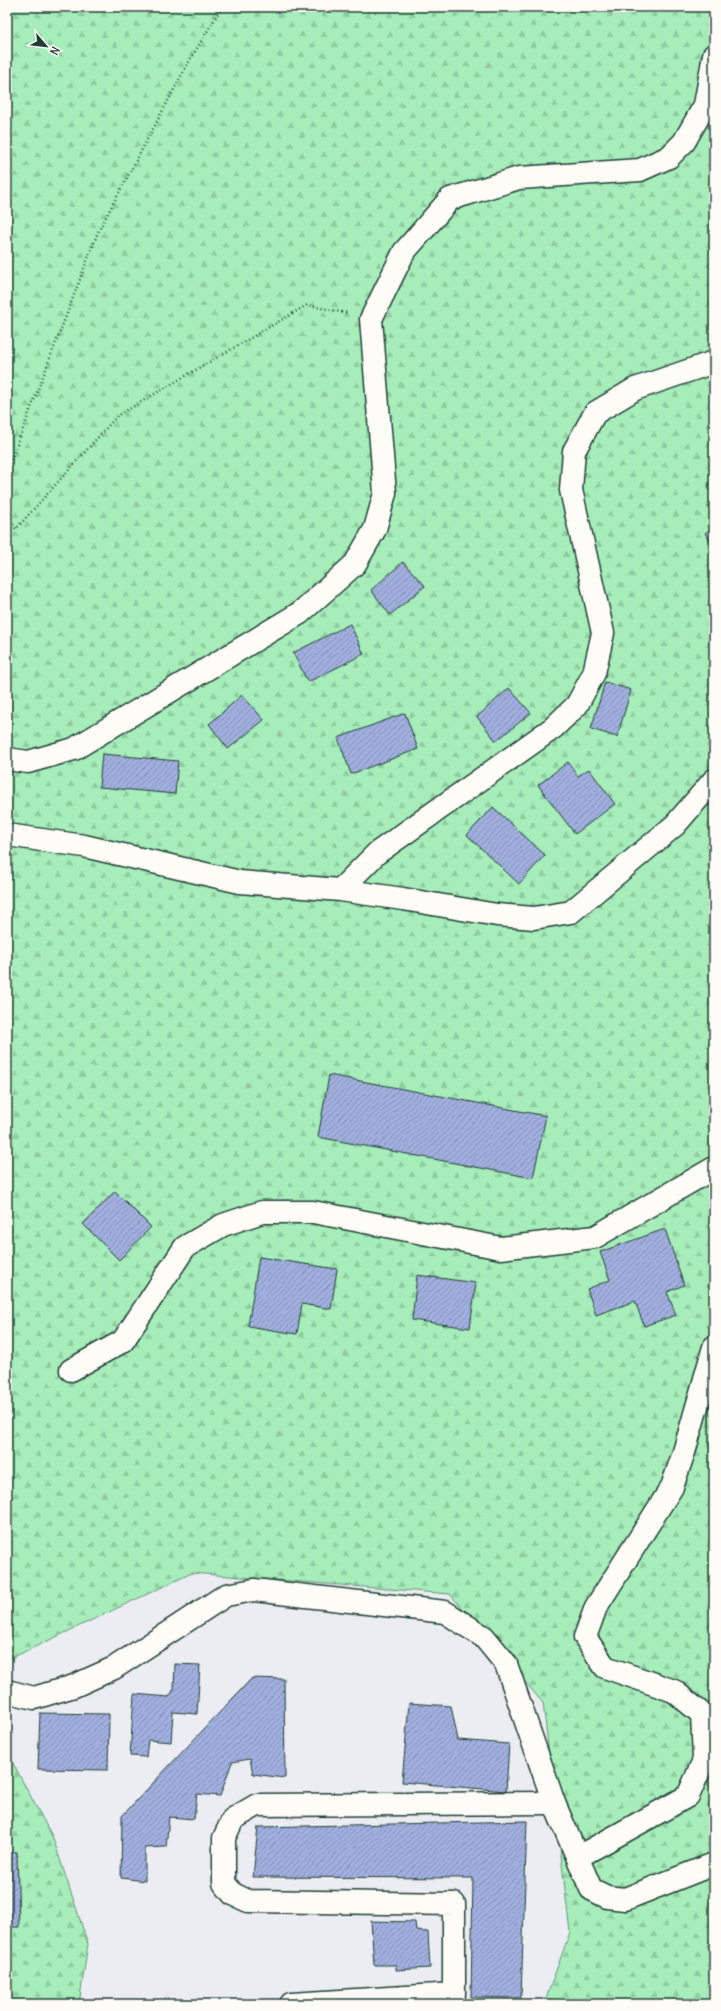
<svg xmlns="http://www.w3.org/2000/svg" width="721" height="2011" viewBox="0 0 721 2011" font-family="Delius,sans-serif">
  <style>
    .forest { fill: url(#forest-firs); stroke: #629577 }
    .building { fill: url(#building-hatch); stroke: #1f3d34 }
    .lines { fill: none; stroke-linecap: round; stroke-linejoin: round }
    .street-casing { stroke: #1f3d34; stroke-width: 25 }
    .secondary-casing { stroke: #1f3d34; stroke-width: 25 }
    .path { stroke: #1f3d34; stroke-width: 2.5; stroke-dasharray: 1 3; stroke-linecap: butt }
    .street { stroke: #fdfcf7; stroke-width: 22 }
    .secondary { stroke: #fdfcf7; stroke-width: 22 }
  </style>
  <defs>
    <pattern id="forest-firs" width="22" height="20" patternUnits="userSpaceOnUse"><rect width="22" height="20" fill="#a6edba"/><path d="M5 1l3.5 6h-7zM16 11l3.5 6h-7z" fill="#8ecca0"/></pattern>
    <pattern id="building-hatch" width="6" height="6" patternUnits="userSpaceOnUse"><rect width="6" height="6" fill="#a1afdf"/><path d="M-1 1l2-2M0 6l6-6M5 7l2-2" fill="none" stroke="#8390b6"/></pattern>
  </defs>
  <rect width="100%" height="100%" fill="#ebedf2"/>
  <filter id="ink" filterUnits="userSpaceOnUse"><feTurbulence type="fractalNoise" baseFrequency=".025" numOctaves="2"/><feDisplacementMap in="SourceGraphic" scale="8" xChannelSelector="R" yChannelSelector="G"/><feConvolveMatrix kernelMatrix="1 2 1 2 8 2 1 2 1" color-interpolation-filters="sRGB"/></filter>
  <g filter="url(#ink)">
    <path class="forest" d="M7,7H714V2004H544L570,1932L543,1703L450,1594L192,1573L7,1660Z
      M7,1752L53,1838L88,1944L79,2004H7Z"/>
    <path class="building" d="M714,527V547L705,533Z
      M403,562L425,586L390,615L371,590Z
      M350,624L364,654L308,682L293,653Z
      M605,682L631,690L617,737L591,729Z
      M509,688L531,713L496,741L477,717Z
      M242,695L264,720L228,749L209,724Z
      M405,713L418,749L351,774L338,738Z
      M102,754L178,761L175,794L99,787Z
      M568,762L578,776L589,769L615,804L575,834L538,785Z
      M493,807L545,855L519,884L467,835Z
      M329,1075L546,1116L533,1178L318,1137Z
      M115,1191L151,1227L119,1260L83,1224Z
      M665,1229L684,1285L667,1292L676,1315L644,1326L635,1301L596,1315L587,1289L610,1280L600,1252Z
      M259,1257L337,1269L331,1309L302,1304L297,1334L248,1326Z
      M417,1275L476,1283L470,1328L412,1320Z
      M175,1664L200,1665L197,1714L173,1712L171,1742L148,1740L146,1757L130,1756L134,1694L169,1697L174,1689Z
      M252,1678L284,1679L285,1778L253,1774L250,1759L232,1762L220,1796L197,1794L194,1819L169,1817L166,1847L145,1848V1881L121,1878L122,1816Z
      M409,1703L451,1706L458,1740L509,1744L506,1791L402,1782Z
      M40,1713L109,1714L108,1770L38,1769Z
      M527,1821L521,1998L471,1997L473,1878L253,1877L258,1827Z
      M7,1852H17L19,1927H7Z
      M371,1921L415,1922L416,1931L428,1932L430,1968L396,1970V1965H374Z"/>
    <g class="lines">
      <defs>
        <path id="street" d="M7,759L28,762L74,749L300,613L355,564L375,529L385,493L371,319L404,252L450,199L519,178L640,170L669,157L684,142L705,105L714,55
          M7,835L84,846L240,882L340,890L403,899L497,915L534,918L571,912L675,825L714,780
          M340,890L377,853L553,728L577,705L594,673L603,633L571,490L574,451L595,413L635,389L714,362
          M71,1370L123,1341L185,1247L223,1225L262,1212H313L501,1248L595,1237L714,1168
          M578,1857L688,1796L704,1760L702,1714L674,1691L605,1667L585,1637L596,1607L672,1487L684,1452L714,1347
          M291,2004L454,1994V1904L248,1901L233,1894L224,1883V1838L233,1819L257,1805L554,1803"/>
        <path id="secondary" d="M7,1691L34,1698L74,1686L114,1668L226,1595L254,1590L445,1612L484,1637L506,1664L554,1803L591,1889L607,1897L625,1899L714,1864"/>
      </defs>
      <use href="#street" class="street-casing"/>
      <use href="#secondary" class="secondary-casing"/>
      <path class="path" d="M7,471L98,232L188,63L222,7
        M7,514L16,529L117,416L307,305L346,313"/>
      <use href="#street" class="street"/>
      <use href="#secondary" class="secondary"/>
    </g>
  </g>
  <rect width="721" height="2011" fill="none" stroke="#fdfcf7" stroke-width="24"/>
  <rect x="12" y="12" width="697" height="1987" fill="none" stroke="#1f3d34" stroke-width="1.5" filter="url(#ink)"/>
  <g transform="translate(46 46) rotate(118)" stroke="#fdfcf7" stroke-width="3" paint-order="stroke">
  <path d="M0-3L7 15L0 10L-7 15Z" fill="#1f3d34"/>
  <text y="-6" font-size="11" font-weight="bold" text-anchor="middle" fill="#1f3d34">N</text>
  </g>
</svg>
